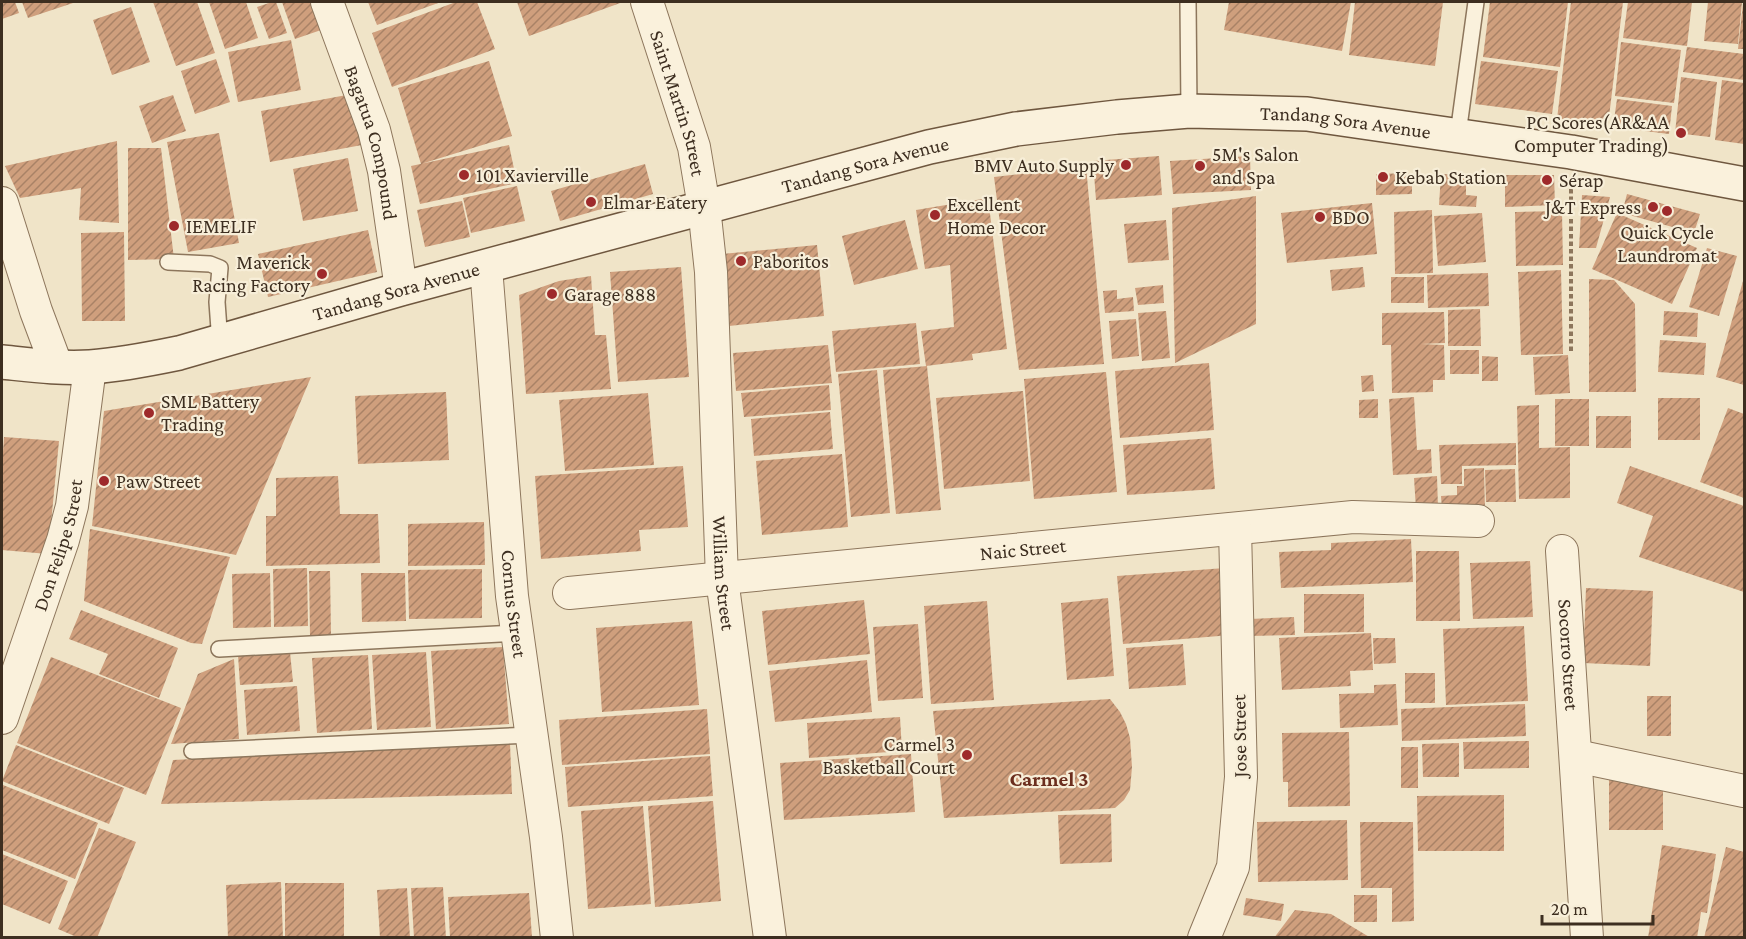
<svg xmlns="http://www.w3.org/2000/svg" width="1746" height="939" viewBox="0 0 1746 939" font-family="'Crimson Pro',serif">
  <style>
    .building { fill: url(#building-hatch) }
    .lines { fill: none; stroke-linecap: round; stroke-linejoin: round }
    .service-casing { stroke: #8d765c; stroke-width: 18 }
    .minor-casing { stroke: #8d765c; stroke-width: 34 }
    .secondary-casing { stroke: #6f573f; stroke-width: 36 }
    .path { stroke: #8d765c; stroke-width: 4; stroke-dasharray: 4.5 3; stroke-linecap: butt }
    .service { stroke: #faf1dc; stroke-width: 15 }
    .minor { stroke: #faf1dc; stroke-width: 32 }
    .secondary { stroke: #faf1dc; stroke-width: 33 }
    .poi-dot { fill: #9e2a2b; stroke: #f7eed8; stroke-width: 2 }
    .labels { text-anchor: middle; stroke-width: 4.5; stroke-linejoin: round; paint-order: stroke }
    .street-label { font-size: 20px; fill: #3d2e20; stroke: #f7eed8 }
    .poi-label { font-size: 20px; fill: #3d2e20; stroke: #f7eed8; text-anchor: start }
    .neighbourhood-label { font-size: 21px; font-weight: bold; fill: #6b2e1e; stroke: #f7eed8 }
  </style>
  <defs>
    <pattern id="building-hatch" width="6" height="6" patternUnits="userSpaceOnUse" patternTransform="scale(1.5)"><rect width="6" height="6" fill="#cf9f7d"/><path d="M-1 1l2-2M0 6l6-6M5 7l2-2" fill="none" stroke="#a98266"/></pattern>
  </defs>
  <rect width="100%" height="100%" fill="#f0e4c8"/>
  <path class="building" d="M2,2H15L19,13L2,19Z
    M22,2H76L28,18Z
    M153,2H197L215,53L176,66Z
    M209,2H246L258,38L225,49Z
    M272,2H276L287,33L269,39L257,7Z
    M282,2H314L324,29L295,39Z
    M368,2H441L377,25Z
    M456,2H477L495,49L392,87L372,33Z
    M517,2H623L529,36Z
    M1229,2H1351L1342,51L1224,30Z
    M1355,2H1443L1435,66L1349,55Z
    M1490,2H1568L1560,67L1483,57Z
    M1571,2H1623L1608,125L1557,119Z
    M1628,2H1692L1687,46L1623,38Z
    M1708,2H1742L1738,44L1704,41Z
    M1743,3H1744V49H1738Z
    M131,7L150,62L112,75L93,20Z
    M291,40L301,90L238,102L228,52Z
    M1621,42L1681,50L1674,103L1615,96Z
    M1687,47L1744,54V80L1683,72Z
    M216,59L230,102L195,114L181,71Z
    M489,61L512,136L421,164L398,88Z
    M1481,61L1558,71L1552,114L1475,104Z
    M1681,77L1717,82L1710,137L1675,133Z
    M1722,80L1744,83V144L1715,140Z
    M352,94L362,145L270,162L261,111Z
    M173,95L186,131L152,143L139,106Z
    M1617,99L1672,106L1669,134L1613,127Z
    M219,133L239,243L188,252L167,142Z
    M117,141L119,223L79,220L81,188L20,198L5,166Z
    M509,145L517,183L420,204L411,166Z
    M128,148H161L174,259L128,260Z
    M1159,156L1162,195L1096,200L1093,161Z
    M1250,156L1251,190L1173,194L1170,161Z
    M348,158L358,211L303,221L293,169Z
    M645,164L653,194L560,221L551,191Z
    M1086,166L1104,364L1019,370L994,177Z
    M1412,173V194L1376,195V174Z
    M1441,174L1466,175V195L1477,196L1476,207L1439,205Z
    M1505,175H1554L1555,205L1505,207Z
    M517,186L525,221L471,233L463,198Z
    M1627,194L1700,214L1694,233L1622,213Z
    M1582,195L1610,197L1596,248H1579Z
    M1256,196V324L1175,363L1172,208Z
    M988,198L1007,349L972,354L973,360L926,366L921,331L954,327L950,265L925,269L916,210Z
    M462,201L470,237L425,247L417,210Z
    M1372,203L1377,254L1287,263L1281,213Z
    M1432,210L1433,273L1395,274L1394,212Z
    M1562,211L1563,265L1516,266L1515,212Z
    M1482,213L1486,262L1438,266L1434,216Z
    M1617,213L1697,248L1672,304L1592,269Z
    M905,220L918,269L854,285L842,236Z
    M1166,220L1169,260L1128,263L1124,224Z
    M368,230L377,272L268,297L258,254Z
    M124,232L125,321H82L81,233Z
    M817,245L824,316L729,326L722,254Z
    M1707,248L1737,256L1719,316L1689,307Z
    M681,267L689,377L618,382L610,272Z
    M1363,267L1365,287L1332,291L1330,270Z
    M1561,270L1563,354L1521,355L1518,272Z
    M1488,273L1489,306L1428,308L1427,275Z
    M591,276L595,335H606L611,389L526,394L519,295L559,281Z
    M1391,277H1424V303H1391Z
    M1589,279L1614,280L1635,304L1636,392H1589Z
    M1743,281H1744V385L1716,377Z
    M1163,285L1164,303L1138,305L1135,288Z
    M1117,290V299L1133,297L1134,311L1105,313L1103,291Z
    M1480,309L1481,346H1448V310Z
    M1166,311L1170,358L1142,361L1138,313Z
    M1664,311L1698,313L1697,337L1663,335Z
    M1444,312L1445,343L1421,344L1444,345L1445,380H1433V392L1392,393L1391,345H1382V313Z
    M1136,319L1139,356L1112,359L1109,321Z
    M916,323L920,364L836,372L832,331Z
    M1660,340L1706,343L1704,375L1658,372Z
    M828,345L832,383L736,391L733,353Z
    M1450,350H1479V374H1450Z
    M1568,355L1570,393L1535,395L1533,357Z
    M1482,356L1498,357V381H1482Z
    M1209,363L1214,430L1120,438L1115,371Z
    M927,366L941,510L896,514L883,370Z
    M877,370L890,513L851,517L838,374Z
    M1106,372L1117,492L1034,499L1024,379Z
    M1373,375L1374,391L1362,392L1361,376Z
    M311,377L236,555L92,526L104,411Z
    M829,385L831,410L744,417L741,393Z
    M1023,391L1030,481L944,489L936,398Z
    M446,392L449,460L358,464L355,396Z
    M648,393L654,465L565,471L559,400Z
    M1414,397L1417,450L1431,449L1432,473L1393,475L1389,399Z
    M1658,398H1700V440H1658Z
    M1378,399V418H1359V400Z
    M1555,399H1589V446H1555Z
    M1539,405V448L1570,447V498L1519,499L1517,406Z
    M1728,408L1744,414V498L1700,482Z
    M830,412L833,449L754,456L751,419Z
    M1596,416H1631V448H1596Z
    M4,437L59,441L48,554L2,550V467Z
    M1211,438L1215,489L1127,495L1123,445Z
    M1516,443V465L1462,466V484H1441L1439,445Z
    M842,454L848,527L762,535L756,461Z
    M683,466L688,527L639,530L641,551L541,559L535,476Z
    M1630,466L1744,506V592L1639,557L1653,516L1617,503Z
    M1484,468L1485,510H1442L1441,496L1457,495V486H1464V469Z
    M1515,469L1516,502H1486L1485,470Z
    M338,476L340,514H378L380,563L266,566V516H276V478Z
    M1437,476L1438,508L1416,509L1414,478Z
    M484,522L485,565L408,566V524Z
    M90,529L230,557L202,644L191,643L84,601Z
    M1411,539L1413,582L1281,588L1279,552L1331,550V543Z
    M1416,551H1459L1460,621H1416Z
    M1530,561L1533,617L1473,619L1470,563Z
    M307,568L308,626L274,627L273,569Z
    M1225,568L1231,635L1123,644L1117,576Z
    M482,569V618L409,619L408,570Z
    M309,571H330L331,635H310Z
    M270,573L271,627L233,628L232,574Z
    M361,573H405L406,621L362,622Z
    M1586,588L1653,591L1650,666L1583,663Z
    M1304,594H1364V632L1304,633Z
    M1108,598L1114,676L1067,680L1061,603Z
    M864,600L870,654L768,665L762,611Z
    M987,601L994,700L931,704L924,606Z
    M81,610L178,648L159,698L99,674L108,654L69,639Z
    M1294,617L1295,635L1251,636L1250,619Z
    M692,621L699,705L602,712L596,628Z
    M918,624L923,698L878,701L873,627Z
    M1524,626L1528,701L1446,705L1443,629Z
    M1371,633L1373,670L1350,671L1351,686L1282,690L1279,638Z
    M1373,638H1395L1396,663L1374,664Z
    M1183,644L1186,685L1129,689L1126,648Z
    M503,647L509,724L436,729L431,651Z
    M290,652L293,682L240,685L238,655Z
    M426,652L431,727L377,730L372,655Z
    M368,655L372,729L317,733L312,658Z
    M51,657L181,708L146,795L17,743Z
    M234,659L239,739L171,744L198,674Z
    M867,660L872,712L775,722L769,671Z
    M1405,673H1435V703H1405Z
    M1396,684L1398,725L1340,728L1339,694L1374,693V685Z
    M297,686L300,731L247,735L244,690Z
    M1647,696H1671V736H1647Z
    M1110,699L1120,712L1126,724L1130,738L1132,767L1130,790L1124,800L1115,808L944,818L933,711Z
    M1525,704L1526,736L1402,741L1401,709Z
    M707,709L710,754L562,765L559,720Z
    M900,717L902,751L809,758L807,723Z
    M1349,732L1350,806L1288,807V782H1283L1282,733Z
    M1529,741V768L1464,769L1463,742Z
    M510,743L512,794L161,804L173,760Z
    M1459,743V777H1423L1422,744Z
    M16,745L124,788L109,824L2,781Z
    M1401,747H1418V788H1401Z
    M911,754L915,812L784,820L780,763Z
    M710,756L713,796L568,807L565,767Z
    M1609,780H1663V830H1609Z
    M3,785L98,823L75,879L2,850Z
    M1504,795V851H1418L1417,796Z
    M713,801L721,901L655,907L648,806Z
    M643,806L651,904L588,909L581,811Z
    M1111,814L1112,862L1060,864L1058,815Z
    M1347,820L1348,880L1258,882L1257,822Z
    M1360,822H1413L1414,921L1392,922V888H1361Z
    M99,828L136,842L97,938H79L58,929Z
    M1662,845L1716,854L1707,913L1701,912L1697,938H1648Z
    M1726,847L1744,852V938H1704Z
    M2,854L68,881L50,924L2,904Z
    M281,882L283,938H228L226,885Z
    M285,883H344V938H285Z
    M443,887L446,938H414L411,888Z
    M407,888L410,938H380L377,890Z
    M529,893L532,938H450L448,897Z
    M1354,895H1377V922H1354Z
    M1246,898L1284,904L1281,921L1243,915Z
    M1295,910L1331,914L1371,938H1274Z"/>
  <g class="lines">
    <defs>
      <path id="service" d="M1188,2L1189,111
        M1458,134L1476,2
        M168,262L210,264L220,268L217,302L220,343
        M219,649L517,633
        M192,751L531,735"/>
      <g id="minor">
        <path id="s1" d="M327,2L374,130L384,171L401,289"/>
        <path id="s2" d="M647,2L694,147L704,207L711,272L722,579L770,938"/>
        <path d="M2,203L36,311L57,367"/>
        <path id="s3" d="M486,267L512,596L546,837L557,938"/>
        <path id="s4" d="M1562,551L1587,938"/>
        <path id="s5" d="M569,593L1353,517L1478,521"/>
        <path id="s6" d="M2,718L63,540L72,506L90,367"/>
        <path d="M1576,756L1744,791"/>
        <path d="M1204,938L1233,867L1241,777L1235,529"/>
      </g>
      <g id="secondary">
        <path id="s7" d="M2,362C31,365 61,369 90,367C120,365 150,359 179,353L401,289L929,147L1016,129L1117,117L1189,111L1307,114L1571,152L1744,184"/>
      </g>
    </defs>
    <use href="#service" class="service-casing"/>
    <use href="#minor" class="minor-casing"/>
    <use href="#secondary" class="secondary-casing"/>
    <path class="path" d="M1571,189V351"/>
    <use href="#service" class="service"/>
    <use href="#minor" class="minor"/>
    <use href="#secondary" class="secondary"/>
  </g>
  <g class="poi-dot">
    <circle cx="1681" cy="133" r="6"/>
    <circle cx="1126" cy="165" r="6"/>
    <circle cx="1200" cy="166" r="6"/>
    <circle cx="464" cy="175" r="6"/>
    <circle cx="1383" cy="177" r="6"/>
    <circle cx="1547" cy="180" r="6"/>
    <circle cx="591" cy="202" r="6"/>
    <circle cx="1653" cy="207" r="6"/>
    <circle cx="1667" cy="211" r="6"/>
    <circle cx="935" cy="215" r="6"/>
    <circle cx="1320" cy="217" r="6"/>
    <circle cx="174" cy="226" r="6"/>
    <circle cx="741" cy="261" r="6"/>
    <circle cx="322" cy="274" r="6"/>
    <circle cx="552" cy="294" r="6"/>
    <circle cx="149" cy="413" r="6"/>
    <circle cx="104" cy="481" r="6"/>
    <circle cx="967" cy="755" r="6"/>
  </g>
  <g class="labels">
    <g class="street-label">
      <text dy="7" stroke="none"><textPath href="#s2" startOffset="106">Saint Martin Street</textPath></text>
      <text dy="7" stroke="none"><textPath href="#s7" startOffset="1376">Tandang Sora Avenue</textPath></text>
      <text dy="7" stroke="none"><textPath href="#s1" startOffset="148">Bagatua Compound</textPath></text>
      <text dy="7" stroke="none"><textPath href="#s7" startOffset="890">Tandang Sora Avenue</textPath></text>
      <text dy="7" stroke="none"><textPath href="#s7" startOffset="404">Tandang Sora Avenue</textPath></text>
      <text dy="7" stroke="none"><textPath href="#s6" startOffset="182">Don Felipe Street</textPath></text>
      <text dy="7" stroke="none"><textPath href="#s5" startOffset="456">Naic Street</textPath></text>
      <text dy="7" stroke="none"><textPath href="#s2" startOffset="580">William Street</textPath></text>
      <text dy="7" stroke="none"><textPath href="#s3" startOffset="338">Cornus Street</textPath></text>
      <text dy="7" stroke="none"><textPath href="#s4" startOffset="104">Socorro Street</textPath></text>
      <text transform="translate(1239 736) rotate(-91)" y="7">Jose Street</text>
    </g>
    <g class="poi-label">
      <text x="1669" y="129" text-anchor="end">PC Scores(AR&amp;AA<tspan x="1669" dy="23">Computer Trading)</tspan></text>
      <text x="1212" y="161">5M's Salon<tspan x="1212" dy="23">and Spa</tspan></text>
      <text x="1114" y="172" text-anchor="end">BMV Auto Supply</text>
      <text x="476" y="182">101 Xavierville</text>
      <text x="1395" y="184">Kebab Station</text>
      <text x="1559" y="187">Sérap</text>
      <text x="603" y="209">Elmar Eatery</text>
      <text x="947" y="211">Excellent<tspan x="947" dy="23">Home Decor</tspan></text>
      <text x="1641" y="214" text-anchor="end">J&amp;T Express</text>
      <text x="1332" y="224">BDO</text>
      <text x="186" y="233">IEMELIF</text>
      <text x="1667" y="239" text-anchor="middle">Quick Cycle<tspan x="1667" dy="23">Laundromat</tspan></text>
      <text x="753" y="268">Paboritos</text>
      <text x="310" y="269" text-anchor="end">Maverick<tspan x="310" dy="23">Racing Factory</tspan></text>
      <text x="564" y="301">Garage 888</text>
      <text x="161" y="408">SML Battery<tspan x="161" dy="23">Trading</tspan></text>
      <text x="116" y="488">Paw Street</text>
      <text x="955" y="751" text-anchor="end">Carmel 3<tspan x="955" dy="23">Basketball Court</tspan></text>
    </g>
    <g class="neighbourhood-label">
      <text x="1049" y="786">Carmel 3</text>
    </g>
  </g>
  <rect width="1746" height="939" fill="none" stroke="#3d2e20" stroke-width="6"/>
  <path d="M1542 915v9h111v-9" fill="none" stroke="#3d2e20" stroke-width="3"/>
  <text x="1551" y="915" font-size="18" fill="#3d2e20" stroke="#f7eed8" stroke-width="4.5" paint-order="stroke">20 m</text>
</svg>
